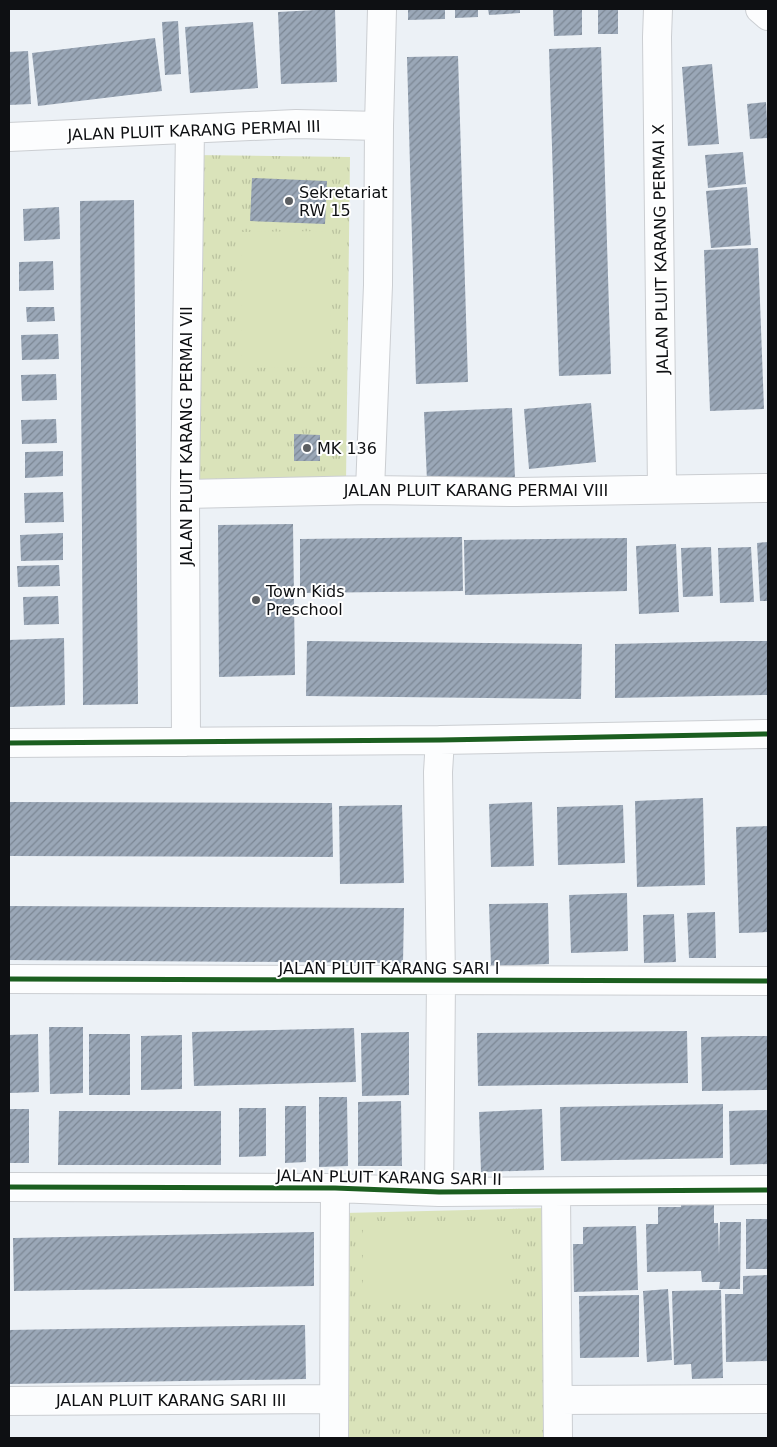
<svg xmlns="http://www.w3.org/2000/svg" width="777" height="1447" viewBox="0 0 777 1447" font-family="'DejaVu Sans',sans-serif">
  <style>
    .grass { fill: url(#grass-tufts) }
    .garden { fill: #dae3ba }
    .building { fill: url(#building-hatch) }
    .lines { fill: none; stroke-linecap: round; stroke-linejoin: round }
    .minor-casing { stroke: #cbced2; stroke-width: 30 }
    .minor { stroke: #fcfdfe; stroke-width: 28 }
    .cycleway-casing { stroke: #fff; stroke-width: 8 }
    .cycleway { stroke: #1b5e20; stroke-width: 5 }
    .poi-dot { fill: #5c5f62; stroke: #fff; stroke-width: 2 }
    .labels { text-anchor: middle; stroke-width: 4; stroke-linejoin: round; paint-order: stroke }
    .street-label { font-size: 16px; fill: #0e1013; stroke: #fff }
    .poi-label { font-size: 16px; fill: #0e1013; stroke: #fff; text-anchor: start }
  </style>
  <defs>
    <pattern id="grass-tufts" width="24" height="20" patternUnits="userSpaceOnUse" patternTransform="scale(1.25)"><rect width="24" height="20" fill="#dae3ba"/><path d="M3 7l-1-3M5 7V3M7 7l1-3M15 17l-1-3M17 17v-4M19 17l1-3" fill="none" stroke="#bac29f"/></pattern>
    <pattern id="building-hatch" width="6" height="6" patternUnits="userSpaceOnUse" patternTransform="scale(1.25)"><rect width="6" height="6" fill="#9aa7b7"/><path d="M-1 1l2-2M0 6l6-6M5 7l2-2" fill="none" stroke="#7c8794"/></pattern>
  </defs>
  <rect width="100%" height="100%" fill="#ecf1f6"/>
  <path class="grass" d="M193,155L350,157L346,483L189,481Z
    M546,1208L544,1438H346L344,1213Z"/>
  <path class="garden" d="M330,231L331,367L242,368V232Z
    M363,1221H511V1303H363Z"/>
  <path class="building" d="M335,9L337,82L281,84L278,12Z
    M408,9H445V19L408,20Z
    M455,9H478V17L455,18Z
    M488,9H520V13L489,15Z
    M553,9H582V35L554,36Z
    M598,9H618V34H598Z
    M178,21L181,74L165,75L162,22Z
    M253,22L258,88L190,93L185,27Z
    M155,38L162,91L38,106L32,53Z
    M601,47L611,374L559,376L549,49Z
    M28,51L31,104L9,105V52Z
    M458,56L468,382L416,384L407,57Z
    M712,64L719,144L688,146L682,67Z
    M766,102L768,138L750,139L747,104Z
    M743,152L746,184L708,188L705,155Z
    M252,178L327,181L325,224L250,221Z
    M747,187L751,245L711,248L706,191Z
    M134,200L138,704L83,705L80,201Z
    M59,207L60,239L24,241L23,209Z
    M758,248L764,409L710,411L704,250Z
    M53,261L54,290L19,291V262Z
    M26,307H54L55,321L27,322Z
    M58,334L59,359L22,360L21,335Z
    M56,374L57,400L22,401L21,375Z
    M591,403L596,462L529,469L524,409Z
    M512,408L515,478L427,481L424,412Z
    M56,419L57,443L22,444L21,420Z
    M294,434L320,435V461H294Z
    M63,451V476L25,478V452Z
    M63,492L64,522L25,523L24,493Z
    M293,524L295,675L219,677L218,525Z
    M63,533V560L21,561L20,535Z
    M462,537L463,591L300,593V539Z
    M627,538V591L465,595L464,540Z
    M768,542V601H760L757,543Z
    M676,544L679,612L639,614L636,546Z
    M711,547L713,596L683,597L681,548Z
    M751,547L754,602L720,603L718,548Z
    M59,565L60,586L18,587L17,566Z
    M58,596L59,624L24,625L23,597Z
    M64,638L65,705L9,707V640Z
    M307,641L582,644L581,699L306,696Z
    M739,641H768V695L615,698V644Z
    M703,798L705,885L637,887L635,801Z
    M9,802L332,803L333,857L9,856Z
    M532,802L534,866L491,867L489,804Z
    M402,805L404,883L340,884L339,806Z
    M623,805L625,863L558,865L557,807Z
    M768,826V932L739,933L736,827Z
    M627,893L628,951L571,953L569,895Z
    M548,903L549,964L491,966L489,904Z
    M9,906L404,908L403,963L9,960Z
    M715,912L716,958H689L687,913Z
    M674,914L676,962L644,963L643,915Z
    M49,1027H83V1093L50,1094Z
    M354,1028L356,1082L194,1086L192,1032Z
    M687,1031L688,1083L478,1086L477,1033Z
    M409,1032V1095L362,1096L361,1033Z
    M38,1034L39,1092L10,1093L9,1035Z
    M89,1034H130V1095H89Z
    M182,1035V1089L141,1090V1036Z
    M744,1036H768V1090L702,1091L701,1037Z
    M319,1097H347L348,1166L319,1167Z
    M401,1101L402,1166H358V1102Z
    M723,1104V1158L561,1161L560,1107Z
    M285,1106H306V1162L285,1163Z
    M239,1108H266V1156L239,1157Z
    M9,1109H29V1163H9Z
    M542,1109L544,1170L481,1172L479,1112Z
    M768,1110V1164L730,1165L729,1111Z
    M59,1111H221V1165H58Z
    M714,1203V1223H718L719,1255L720,1222H741L740,1289H719L720,1282H702L701,1271L647,1272L646,1224H658V1207H681V1204Z
    M746,1219H767V1269H746Z
    M636,1226L638,1290L574,1292L573,1244H583V1227Z
    M314,1232V1286L14,1291L13,1238Z
    M768,1275V1361L726,1362L725,1294H743V1276Z
    M668,1289L672,1360L647,1362L643,1291Z
    M721,1290L723,1378L692,1379L691,1364L674,1365L672,1291Z
    M639,1295V1357L580,1358L579,1296Z
    M305,1325L306,1379L9,1384V1330Z"/>
  <g class="lines">
    <defs>
      <path id="minor" d="M658,9L657,37L662,489
        M760,9L768,16
        M9,137L296,124L379,126
        M370,490L378,285L379,126L382,9
        M185,494L370,490L517,492L768,488
        M186,742L185,494L190,129
        M9,743L440,740L768,734
        M9,979L768,981
        M9,1187L335,1188L439,1192L768,1190
        M439,1192L441,981L438,772L440,740
        M556,1192L558,1438
        M558,1400L768,1399
        M9,1401L333,1399
        M334,1438L335,1188"/>
    </defs>
    <use href="#minor" class="minor-casing"/>
    <use href="#minor" class="minor"/>
    <defs>
      <path id="cycleway" d="M9,743L440,740L768,734
        M9,979L768,981
        M9,1187L335,1188L439,1192L768,1190"/>
    </defs>
    <use href="#cycleway" class="cycleway-casing"/>
    <use href="#cycleway" class="cycleway"/>
  </g>
  <g class="poi-dot">
    <circle cx="289" cy="201" r="5"/>
    <circle cx="307" cy="448" r="5"/>
    <circle cx="256" cy="600" r="5"/>
  </g>
  <g class="labels">
    <g class="street-label">
      <text transform="translate(194 130) rotate(-2)" y="6">JALAN PLUIT KARANG PERMAI III</text>
      <text transform="translate(660 249) rotate(-91)" y="6">JALAN PLUIT KARANG PERMAI X</text>
      <text transform="translate(186 436) rotate(-90)" y="6">JALAN PLUIT KARANG PERMAI VII</text>
      <text x="476" y="496">JALAN PLUIT KARANG PERMAI VIII</text>
      <text x="389" y="974">JALAN PLUIT KARANG SARI I</text>
      <text transform="translate(389 1177) rotate(1)" y="6">JALAN PLUIT KARANG SARI II</text>
      <text x="171" y="1406">JALAN PLUIT KARANG SARI III</text>
    </g>
    <g class="poi-label">
      <text x="299" y="198">Sekretariat<tspan x="299" dy="18">RW 15</tspan></text>
      <text x="317" y="454">MK 136</text>
      <text x="266" y="597">Town Kids<tspan x="266" dy="18">Preschool</tspan></text>
    </g>
  </g>
  <rect width="777" height="1447" fill="none" stroke="#0e1013" stroke-width="20"/>
</svg>
